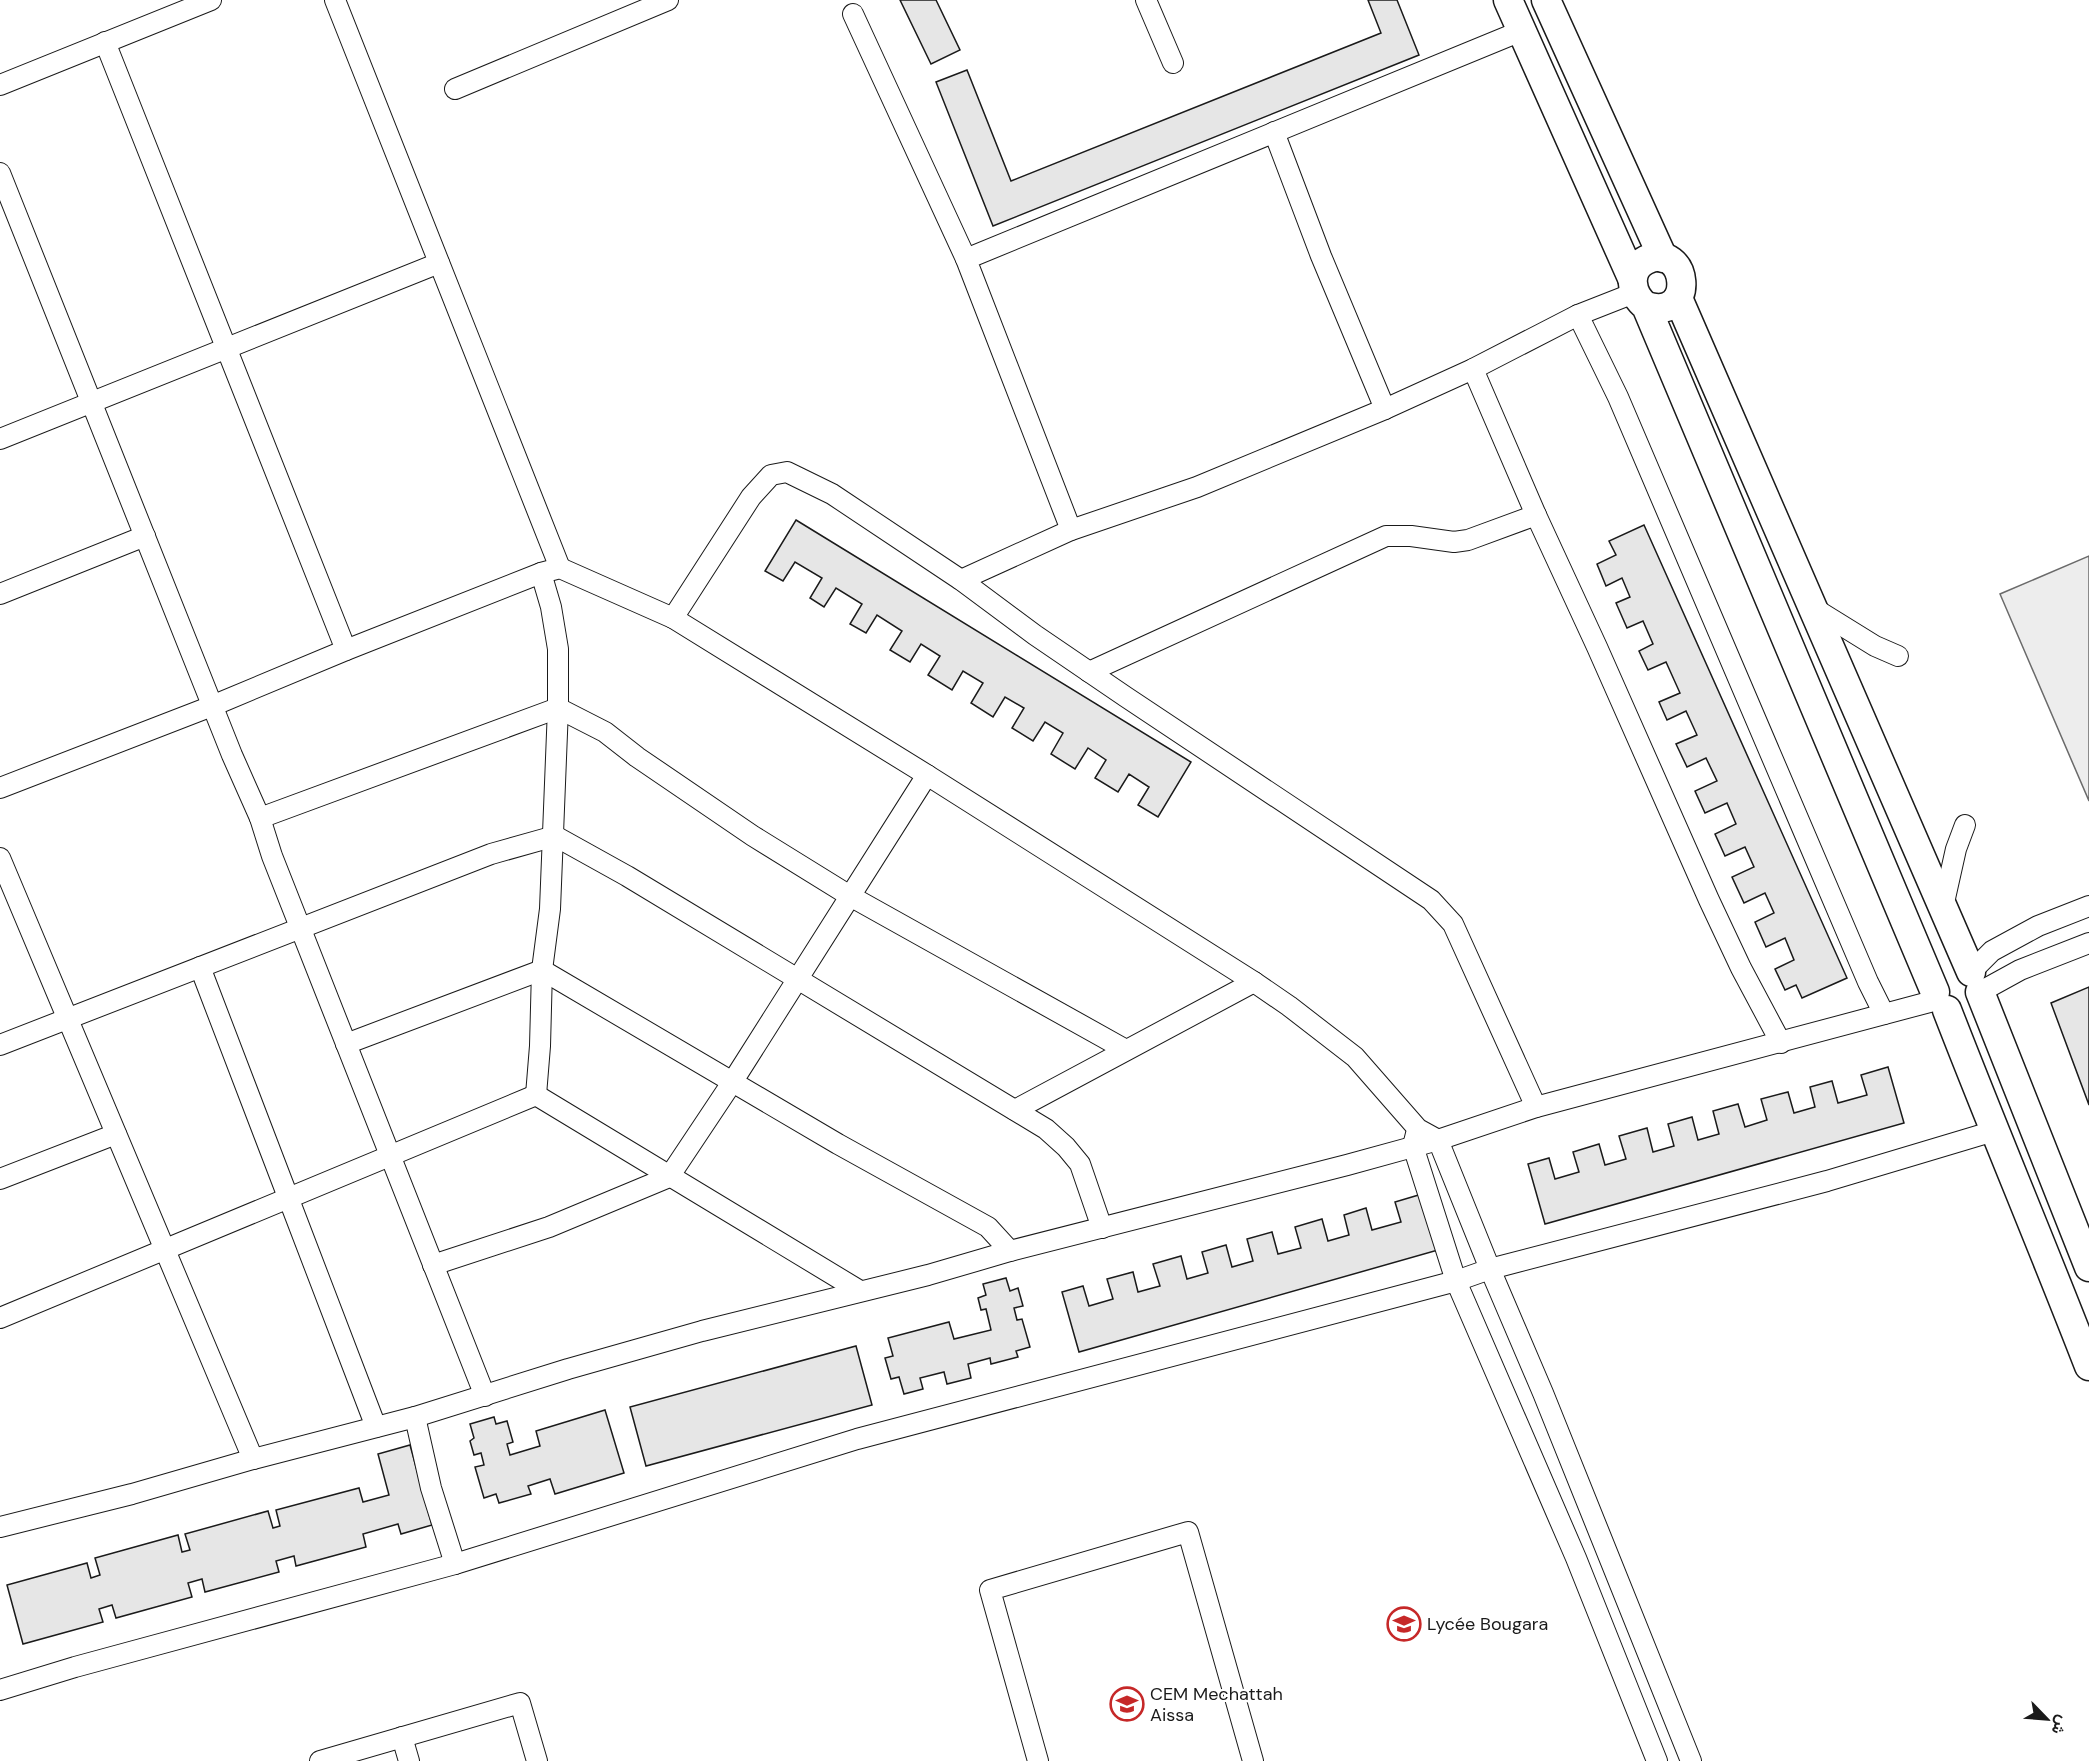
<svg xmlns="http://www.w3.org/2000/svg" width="2089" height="1761" font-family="'DM Sans',Vazirmatn,sans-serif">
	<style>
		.built { fill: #ededed; stroke: #6a6a6a; stroke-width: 1.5 }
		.building { fill: #e6e6e6; stroke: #1a1a1a; stroke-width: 1.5 }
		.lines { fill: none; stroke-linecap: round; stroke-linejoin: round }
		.street-casing { stroke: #1a1a1a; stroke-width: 22 }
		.secondary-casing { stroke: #1a1a1a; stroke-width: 31 }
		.street { stroke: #fff; stroke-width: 20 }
		.secondary { stroke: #fff; stroke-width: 28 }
		.labels { text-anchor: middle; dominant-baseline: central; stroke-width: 4.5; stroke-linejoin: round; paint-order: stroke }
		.poi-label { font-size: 18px; fill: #1a1a1a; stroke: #fff; text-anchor: start }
	</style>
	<rect width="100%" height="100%" fill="#fff"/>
	<polygon class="built" points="2089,556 2089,801 2000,594"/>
	<g class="building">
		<polygon points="900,0 936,0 960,50 931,64"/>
		<polygon points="1368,0 1397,0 1419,55 993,226 936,82 967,70 1011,181 1381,33"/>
		<polygon points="796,520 1191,762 1158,817 1138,805 1149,787 1129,774 1118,792 1095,778 1106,760 1088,748 1075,769 1051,754 1063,733 1045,722 1033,741 1012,728 1024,708 1005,697 993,717 971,703 983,683 963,671 952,690 928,675 940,656 921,644 910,662 890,650 902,631 877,615 866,633 850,624 862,604 836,588 824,607 810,598 822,578 795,562 783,581 765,571"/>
		<polygon points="1644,525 1847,978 1802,998 1796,985 1785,990 1775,969 1794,960 1785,938 1766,947 1755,922 1774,913 1765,893 1744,903 1732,877 1754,867 1745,847 1725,856 1715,834 1736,824 1727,803 1705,813 1695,791 1717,781 1706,758 1687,767 1676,744 1697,735 1686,711 1667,720 1659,702 1680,693 1666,662 1648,670 1639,651 1653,644 1643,621 1627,628 1616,603 1630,597 1622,578 1606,586 1597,564 1616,555 1609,541"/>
		<polygon points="2089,987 2089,1105 2051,1003"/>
		<polygon points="1888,1067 1904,1123 1545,1224 1528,1164 1549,1158 1555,1179 1579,1172 1573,1152 1599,1144 1605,1165 1626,1159 1619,1136 1647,1128 1653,1152 1674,1146 1668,1124 1692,1117 1698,1140 1719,1134 1713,1111 1738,1104 1745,1127 1767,1120 1761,1099 1788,1092 1794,1113 1815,1107 1810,1087 1832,1081 1838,1103 1867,1095 1861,1075"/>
		<polygon points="1422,1194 1438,1250 1079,1352 1062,1292 1083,1286 1089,1306 1113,1299 1107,1279 1133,1272 1138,1292 1160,1286 1153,1264 1181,1256 1187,1279 1208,1273 1202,1252 1226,1245 1232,1267 1253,1261 1247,1239 1272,1232 1278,1254 1301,1248 1295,1227 1322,1219 1328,1241 1349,1235 1344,1215 1366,1208 1372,1230 1401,1222 1395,1202"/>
		<polygon points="1006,1278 1010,1291 1018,1288 1023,1306 1014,1308 1017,1320 1022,1319 1030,1347 1016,1351 1018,1357 991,1364 990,1358 968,1364 971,1378 947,1384 944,1372 920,1378 923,1389 904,1394 899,1377 891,1379 885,1358 893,1356 888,1338 949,1322 954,1339 991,1330 986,1309 981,1310 978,1298 986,1295 983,1284"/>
		<polygon points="856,1346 872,1405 646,1466 630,1407"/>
		<polygon points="605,1410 624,1473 555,1494 550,1479 528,1486 531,1494 499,1503 496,1494 484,1498 475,1467 484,1465 481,1453 474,1455 470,1441 474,1438 470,1424 494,1417 496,1424 507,1421 513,1442 507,1444 510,1455 540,1446 536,1431"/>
		<polygon points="410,1445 432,1525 401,1534 398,1524 363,1534 366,1547 296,1566 294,1556 276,1561 279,1572 205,1592 202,1579 188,1583 192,1597 116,1618 112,1605 99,1609 103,1622 23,1644 7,1585 87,1563 91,1578 100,1575 95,1558 178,1535 182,1552 190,1550 185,1534 268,1511 273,1528 280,1526 276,1510 359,1488 363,1502 389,1495 378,1454"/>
	</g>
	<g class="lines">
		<g class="street-casing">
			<g id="street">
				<polyline points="335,0 560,568"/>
				<polyline points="1146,0 1173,63"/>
				<polyline points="853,14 966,259"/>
				<polyline points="105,42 346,650"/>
				<polyline points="0,85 211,0"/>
				<polyline points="455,89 668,0"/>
				<polyline points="1274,132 1321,256 1385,409"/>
				<polyline points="0,173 232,755 260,818 272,856 485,1396"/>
				<polyline points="1578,315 1618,397 1868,982 1884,1014"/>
				<polyline points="1473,369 1536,515 1597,647 1709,900 1741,968 1781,1043"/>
				<polyline points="0,439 439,263"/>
				<polyline points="1071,530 966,259 1521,31"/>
				<polyline points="961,580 1071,530 1197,487 1385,409 1473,369 1578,315 1634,293"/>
				<polyline points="0,594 145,536"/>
				<polyline points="1812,607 1875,646 1898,656"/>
				<polyline points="673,618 751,497 771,475 787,472 832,494 961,580 1035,635 1126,697 1431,900 1453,924 1536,1107"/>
				<polyline points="1089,672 1386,536 1411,536 1454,542 1468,540 1536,515"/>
				<polyline points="0,788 212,706 346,650 541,573 560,568 673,618 927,775 1254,982 1289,1006 1355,1057 1418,1129 1438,1140 1490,1269 1543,1393 1691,1761"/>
				<polyline points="260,818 558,708 605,732 637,757 753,836 850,896 1126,1050"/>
				<polyline points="0,858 253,1459"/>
				<polyline points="1943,907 1956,849 1965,825"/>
				<polyline points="200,967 376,1427"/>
				<polyline points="1971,972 1992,951 2038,926 2089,906"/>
				<polyline points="1980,992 2020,970 2089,943"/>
				<polyline points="346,1044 542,970 838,1144 988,1227 1010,1251"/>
				<polyline points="0,1045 491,854 555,836 627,876 1046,1129 1066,1147 1080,1164 1102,1228"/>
				<polyline points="536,1095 540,1046 542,970 550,909 558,708 558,649 551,607 541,573"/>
				<polyline points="536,1095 860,1291"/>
				<polyline points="1015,1110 1254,982"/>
				<polyline points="1416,1134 1413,1146 1456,1281 1576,1558 1657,1761"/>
				<polyline points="0,1179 116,1134"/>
				<polyline points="433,1265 549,1227 669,1177 733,1081 927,775"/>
				<polyline points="0,1318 536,1095"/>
				<polyline points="415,1417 431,1488 455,1564"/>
				<polyline points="0,1527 132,1494 253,1459 415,1417 568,1369 702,1331 928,1275 1010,1251 1347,1165 1438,1140 1536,1107 1937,1000"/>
				<polyline points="0,1690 75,1667 455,1564 857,1439 1456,1281 1490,1269 1827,1181 1994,1131"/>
				<polyline points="402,1737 409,1761"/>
				<polyline points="320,1761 520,1703 537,1761"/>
				<polyline points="1038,1761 990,1590 1188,1532 1253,1761"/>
			</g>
		</g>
		<g class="secondary-casing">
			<g id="secondary">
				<polyline points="1508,0 1632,278"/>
				<polyline points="1546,0 1663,258"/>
				<polyline points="1678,298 1971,972"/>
				<path d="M1646,306C1698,322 1688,240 1646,260C1626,270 1631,295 1646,306L1935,992"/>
				<polyline points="1980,992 2089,1267"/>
				<path d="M1947,1010C1993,1129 2043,1247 2089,1366"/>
			</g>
		</g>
		<use href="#street" class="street"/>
		<use href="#secondary" class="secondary"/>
	</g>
	<defs>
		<g id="school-ring" transform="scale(1.725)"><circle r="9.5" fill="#fff" stroke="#c62828" stroke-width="1.5"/><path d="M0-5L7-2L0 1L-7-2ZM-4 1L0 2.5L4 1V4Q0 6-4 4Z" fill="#c62828"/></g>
	</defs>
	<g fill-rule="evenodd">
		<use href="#school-ring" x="1404" y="1624"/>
		<use href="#school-ring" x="1127" y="1704"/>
	</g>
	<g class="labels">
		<g class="poi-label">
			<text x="1427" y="1624">Lycée Bougara</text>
			<text x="1150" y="1694">CEM Mechattah<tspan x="1150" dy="21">Aissa</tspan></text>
		</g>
	</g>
	<g transform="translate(2047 1719) rotate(115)" stroke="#ffffff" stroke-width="4.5" paint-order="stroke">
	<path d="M0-4.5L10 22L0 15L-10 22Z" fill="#1a1a1a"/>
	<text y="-9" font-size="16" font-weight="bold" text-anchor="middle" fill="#1a1a1a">ش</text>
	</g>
</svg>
